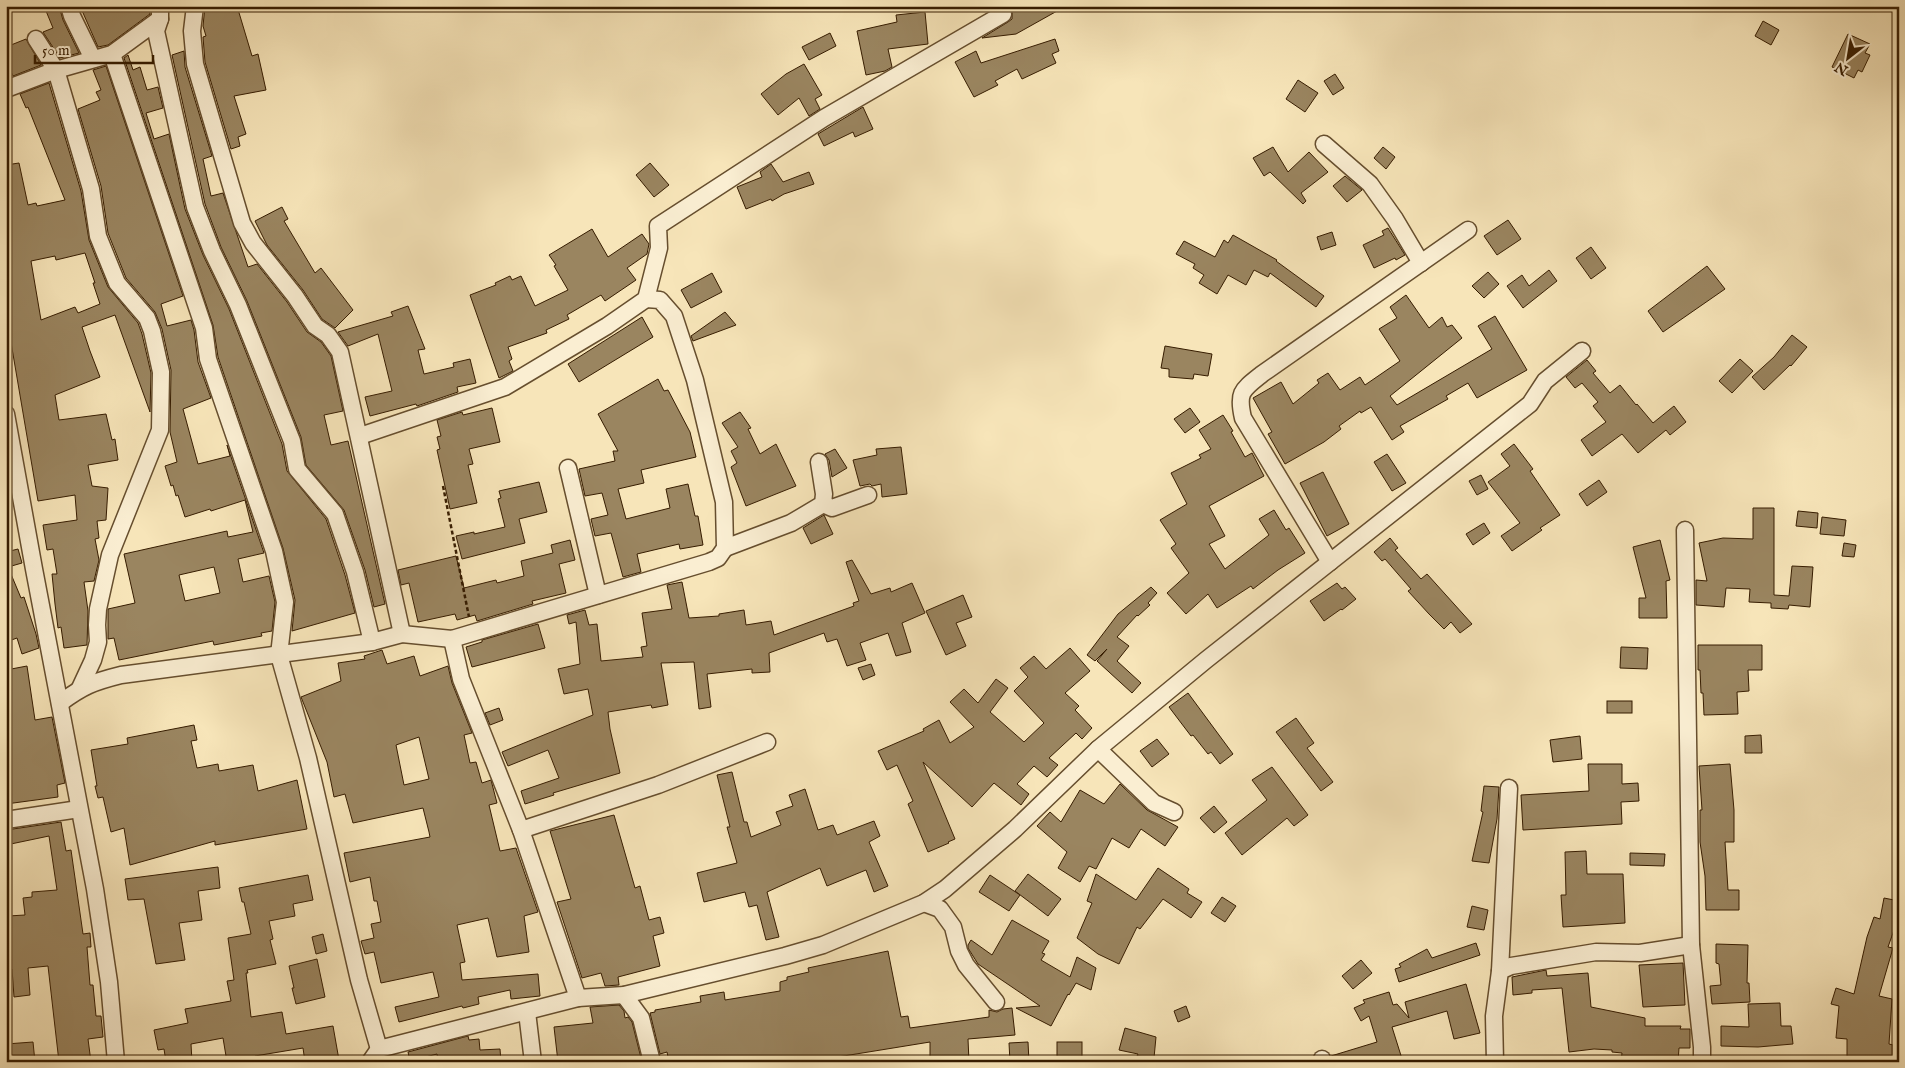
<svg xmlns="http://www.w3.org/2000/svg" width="1905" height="1068" font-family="'IM FELL English',serif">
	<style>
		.building { fill: #9a8560; stroke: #361c00; fill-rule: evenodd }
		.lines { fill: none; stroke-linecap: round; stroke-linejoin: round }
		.street-casing { stroke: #664e2e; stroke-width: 19 }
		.path { stroke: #361c00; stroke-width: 2.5; stroke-dasharray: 4 2.5; stroke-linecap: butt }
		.street { stroke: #faeed2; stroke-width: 16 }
	</style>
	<rect width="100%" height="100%" fill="#f7e5b9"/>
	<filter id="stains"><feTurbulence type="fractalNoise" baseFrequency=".004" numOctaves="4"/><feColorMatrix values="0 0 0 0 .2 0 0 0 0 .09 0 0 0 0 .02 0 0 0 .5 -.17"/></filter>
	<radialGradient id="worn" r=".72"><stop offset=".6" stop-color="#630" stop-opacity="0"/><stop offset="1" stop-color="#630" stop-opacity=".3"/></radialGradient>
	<g class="building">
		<polygon points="44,6 59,6 63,20 79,53 60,58 43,32 53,28"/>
		<polygon points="80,6 150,6 150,14 108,45 98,47"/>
		<polygon points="205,6 237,6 252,56 258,54 266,90 234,96 246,134 238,137 240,146 231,149 205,62 203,37 206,36 203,26"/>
		<polygon points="1021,6 1066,6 1016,34 982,38 1008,22 1012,19 1012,11"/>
		<polygon points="925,12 928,44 888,49 892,67 885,71 866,75 857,31 897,22 896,15"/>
		<polygon points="1763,21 1779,30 1771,45 1755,36"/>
		<polygon points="830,33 836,46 809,60 802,47"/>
		<polygon points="1848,34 1870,44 1865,53 1870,55 1862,72 1858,70 1854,78 1832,67"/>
		<polygon points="26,39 41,65 13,76 6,60 6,47"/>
		<polygon points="1055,39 1059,51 1052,54 1056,63 1022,79 1017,69 995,81 998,85 974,97 955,62 976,51 981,63"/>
		<polygon points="184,51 185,67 212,156 203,159 211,196 223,193 248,267 257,264 287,302 307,332 321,342 331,356 343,411 324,415 331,445 348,441 385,604 374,607 365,570 344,510 306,465 301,437 247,301 221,247 205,204 172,55"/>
		<polygon points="128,55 133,70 140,67 147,90 158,87 163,108 146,113 154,139 169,134 185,209 203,255 229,309 282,444 287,471 326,519 345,575 355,613 292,631 295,600 283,548 218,357 213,325 124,58"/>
		<polygon points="804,64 822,95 815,99 820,109 809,116 799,98 778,115 761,94 786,74"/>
		<path d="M106,66L183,296L161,304L167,326L191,320L194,330L198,362L211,398L183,409L198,464L230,456L227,445L264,553L238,559L243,582L269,576L275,602L272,631L261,633L262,636L214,645L213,641L119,660L114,638L108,639V609L135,603L124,554L227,531L228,537L253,532L245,500L211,511L210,509L185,517L178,495L176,496L173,485L171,486L165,466L177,462L170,432L171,370L162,329L155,312L126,278L108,233L101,186L78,109L100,100L96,92L101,90L93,70ZM214,567L220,593L185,601L179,575Z"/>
		<polygon points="1335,74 1344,88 1333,95 1324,81"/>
		<polygon points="1298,80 1318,93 1305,112 1286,99"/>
		<path d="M49,83L81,191L89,240L108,287L138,323L142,334L151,373L150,412L115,315L82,327L90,351L100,377L55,395L59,420L106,414L112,440L115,439L118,460L88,465L92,486L108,488L106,520L97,521L99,538L95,539L99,560L94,581L84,582L88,611L87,645L64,648L61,627L58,628L55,604L52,574H57L53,549L47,550L43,525L77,520L75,495L38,501L6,313V165L19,163L28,205L36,203L37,206L65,200L28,107L26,108L20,94ZM85,253L95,283H93L100,304L78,313L75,307L41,320L31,261L55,256L56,260Z"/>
		<polygon points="863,107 873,129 855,137 853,132 824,146 818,134"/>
		<polygon points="1273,147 1288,172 1309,152 1328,172 1301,193 1306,201 1303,204 1270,172 1264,176 1253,158"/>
		<polygon points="1383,147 1395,157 1386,169 1374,158"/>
		<polygon points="650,163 669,185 654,197 636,175"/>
		<polygon points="771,164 783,182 809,172 814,184 784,194 772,201 771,199 746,209 737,187 762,177 760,172"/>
		<polygon points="1345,176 1362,190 1347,202 1333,186"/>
		<polygon points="282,207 288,219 284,221 315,273 321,268 353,310 335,328 322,319 303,290 267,245 255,221"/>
		<polygon points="1508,220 1521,239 1497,255 1484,236"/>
		<polygon points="1388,228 1405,255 1396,260 1395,258 1374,268 1363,245 1384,235 1382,231"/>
		<polygon points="592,229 608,257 642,234 649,244 647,254 627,268 636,280 605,301 601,295 567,315 569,319 546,330 547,333 508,347 512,359 509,361 513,371 499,378 470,295 496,285 495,283 510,276 512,280 521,276 535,306 568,290 554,266 556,265 549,255"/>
		<polygon points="1332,232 1336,245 1321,250 1317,237"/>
		<polygon points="1233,235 1277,260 1276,261 1324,296 1316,307 1270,273 1268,277 1254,270 1246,285 1228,275 1217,294 1199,283 1204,275 1193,268 1195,264 1176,254 1184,241 1215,257 1224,240 1228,243"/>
		<polygon points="1591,247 1606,268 1591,279 1576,258"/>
		<polygon points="1707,266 1725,289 1663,332 1648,311"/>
		<polygon points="1549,270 1557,281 1523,308 1507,286 1522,275 1529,286"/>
		<polygon points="1488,272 1499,284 1484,298 1472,286"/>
		<polygon points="712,273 722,292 691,308 681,290"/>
		<polygon points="1406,295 1429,328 1442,317 1447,327 1452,325 1462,338 1390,396 1397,405 1492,349 1478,326 1495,316 1527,370 1477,398 1468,383 1446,396 1448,399 1400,426 1404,432 1392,440 1371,407 1361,413 1360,411 1339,426 1341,429 1324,442 1285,464 1268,434 1272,432 1253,398 1281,382 1293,404 1319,383 1317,380 1328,373 1340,390 1360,377 1365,385 1400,361 1379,329 1397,318 1390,307"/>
		<polygon points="408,306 425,349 418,350 424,374 454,367 453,363 470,359 476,383 457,387 458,392 417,406 416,404 370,416 365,397 392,391 378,334 348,346 338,332 393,316 391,312"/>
		<polygon points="725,312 736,325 693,341 691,336"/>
		<polygon points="642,317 653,337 579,382 568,364"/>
		<polygon points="1792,335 1807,347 1791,366 1790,365 1764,390 1752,377 1774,357"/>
		<polygon points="1165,346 1212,354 1208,376 1194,374 1193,379 1169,377 1169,369 1161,368"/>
		<polygon points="1740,359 1753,371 1732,393 1719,381"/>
		<polygon points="1587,360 1596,371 1593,373 1610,393 1620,385 1636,405 1637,404 1653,423 1674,406 1686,422 1670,435 1666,430 1638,453 1622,434 1592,456 1581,440 1606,422 1593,406 1598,402 1582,383 1575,388 1566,377"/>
		<polygon points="658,379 664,391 668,390 690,432 696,457 641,470 644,483 618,489 626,519 670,508 666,489 688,484 695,516 698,516 703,545 680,549 679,544 637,554 641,572 623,577 611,533 595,536 591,519 608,515 602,493 585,496 579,469 615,461 613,451 618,451 598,414"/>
		<polygon points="492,408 500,442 469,449 473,464 468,465 477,503 450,509 437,450 440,449 437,437 441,436 437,420 462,412 463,415"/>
		<polygon points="1190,408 1200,422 1185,433 1174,419"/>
		<polygon points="740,412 751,428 748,429 760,454 776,444 796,486 746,506 731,467 737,463 731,451 738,447 722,423"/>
		<polygon points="1223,415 1233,431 1231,432 1245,457 1252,453 1264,476 1209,506 1225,536 1209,544 1225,569 1269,535 1259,519 1274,510 1286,530 1289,528 1305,553 1278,570 1253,589 1251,586 1217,608 1208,594 1186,614 1167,593 1189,573 1171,548 1176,544 1160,520 1187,504 1171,473 1201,458 1199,455 1211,449 1199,430"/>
		<polygon points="1514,444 1533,469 1530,471 1560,515 1540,528 1542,530 1512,551 1501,536 1520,523 1488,482 1510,466 1501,454"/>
		<polygon points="901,447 907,494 882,497 881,484 872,486 870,484 860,486 853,460 877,455 876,449"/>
		<polygon points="835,449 847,468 832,477 829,460 825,454"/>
		<polygon points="1387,454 1406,483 1392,491 1374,462"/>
		<polygon points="1323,472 1349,524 1327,536 1300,483"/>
		<polygon points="1481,475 1488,489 1477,495 1469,481"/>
		<polygon points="1599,480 1607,492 1587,506 1579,494"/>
		<polygon points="539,482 547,512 519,519 525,543 462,559 456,536 474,532 474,534 505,527 498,499 501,498 499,491"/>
		<polygon points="1753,508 1774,508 1774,595 1789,596 1792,566 1813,567 1810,607 1789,605 1788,609 1771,608 1771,603 1749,602 1750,589 1726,588 1724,607 1696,605 1696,580 1707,581 1699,543 1723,538 1753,539"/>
		<polygon points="1798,511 1818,513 1817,528 1796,526"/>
		<polygon points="824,515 833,534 811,544 803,528"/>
		<polygon points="1822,517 1846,520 1844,536 1820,534"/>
		<polygon points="1484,523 1490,533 1473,545 1466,534"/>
		<polygon points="1390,538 1398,548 1395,550 1421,579 1427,574 1472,624 1460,633 1451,622 1444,629 1429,614 1408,591 1411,589 1385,559 1382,561 1374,552"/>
		<polygon points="570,540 575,560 559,564 566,593 532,601 533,604 477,621 475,615 457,620 455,614 418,622 409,583 401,585 398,570 456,556 464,588 496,580 497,583 524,576 521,561 553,553 551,545"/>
		<polygon points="1660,540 1670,580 1666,581 1667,618 1639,618 1639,598 1646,598 1633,547"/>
		<polygon points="1844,543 1856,545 1854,557 1842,556"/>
		<polygon points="18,549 22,563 8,567 21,598 24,597 36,634 39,648 22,654 17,638 6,642 6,612 11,610 6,598 6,552"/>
		<polygon points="852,560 871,594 890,588 891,592 912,583 925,613 902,623 911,652 896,656 888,633 860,643 866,660 847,666 837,639 827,642 824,633 769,653 770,672 752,673 752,669 707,674 711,707 699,709 694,662 661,663 668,705 652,708 651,705 608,712 610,729 620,773 553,793 554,795 525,804 521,791 559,778 548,750 508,766 502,752 593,715 588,689 564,694 558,669 580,664 576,622 569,624 567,615 585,610 589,625 597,624 601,661 643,657 641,647 647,646 642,613 672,609 667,585 682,582 689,618 719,616 719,614 744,610 746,625 771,621 774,635 854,606 853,603 859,601 846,562"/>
		<polygon points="1337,583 1342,589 1345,587 1356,599 1342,610 1341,609 1324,621 1310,601"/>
		<polygon points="1151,587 1157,593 1148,603 1150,605 1138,616 1137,615 1117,637 1129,646 1117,661 1141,683 1132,693 1097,661 1107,649 1095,661 1087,655 1118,614"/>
		<polygon points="963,595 972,617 956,623 966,646 946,655 926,611"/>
		<polygon points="538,624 545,648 472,667 466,647 482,642 482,640"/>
		<polygon points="1698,645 1762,645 1762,670 1748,670 1749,691 1737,692 1738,714 1704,715 1703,693 1701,693 1700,670 1698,670"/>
		<polygon points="1621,647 1648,648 1647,669 1620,668"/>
		<polygon points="1070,648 1090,671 1065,693 1079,706 1075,710 1092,728 1082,739 1076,733 1049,758 1058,765 1047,777 1034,766 1017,784 1029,794 1021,805 994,783 972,807 923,762 955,839 948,842 949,843 928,852 908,804 913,801 897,765 887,770 878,751 924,731 923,729 939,720 950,743 974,727 950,702 964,689 978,703 996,679 1008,688 990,712 1024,742 1044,723 1014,691 1028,677 1020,668 1034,656 1046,669"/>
		<path d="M382,650L387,664L414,656L420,676L448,666L452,683L472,733L464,735L470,763L476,762L482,783L491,780L497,803L489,805L500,851L516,848L538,912L524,916L529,952L497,957L488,918L457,925L465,962L460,963L462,980L538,974L540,996L511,999L510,990L478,997L479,1004L463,1008L462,1006L399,1022L395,1007L439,997L433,972L381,983L374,952L365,954L361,941L374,938L371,924L381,922L377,901H374L370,877L350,882L344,853L430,837L429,832L423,808L353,823L345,794L334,797L327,762L301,697L341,681L338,663L365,659L364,656ZM419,737L429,779L404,785L396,745Z"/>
		<polygon points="871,664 875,675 863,680 858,668"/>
		<polygon points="27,666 35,720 52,717 65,783 57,785 58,797 6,804 6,670"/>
		<polygon points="1188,693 1233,754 1220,764 1211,752 1208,754 1193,735 1191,736 1169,707"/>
		<rect x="1607" y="701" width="25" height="12"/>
		<polygon points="499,708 503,720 490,725 485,713"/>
		<polygon points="1296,718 1314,743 1307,748 1333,782 1321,791 1276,732"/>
		<polygon points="194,725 197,740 191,741 197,768 218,764 219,771 253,765 258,791 297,780 307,829 215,845 215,841 130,865 124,828 111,832 103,797 98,798 95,786 97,786 91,750 128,744 127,738"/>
		<polygon points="1761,735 1762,753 1745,753 1745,736"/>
		<polygon points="1580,736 1582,759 1553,762 1550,740"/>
		<polygon points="1157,739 1169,754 1152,767 1140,751"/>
		<polygon points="1588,764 1622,764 1622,784 1638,783 1639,801 1621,802 1622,824 1523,830 1521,795 1589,791"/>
		<polygon points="1730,764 1734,810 1734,842 1725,842 1728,890 1739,890 1739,910 1706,910 1705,876 1700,842 1700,810 1702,810 1699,766"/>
		<polygon points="1272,767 1308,815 1294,826 1287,818 1242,855 1225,833 1267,800 1252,780"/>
		<polygon points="732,772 744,822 747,822 751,837 781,825 776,812 793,806 789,795 805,789 818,830 833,825 837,835 874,821 880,836 869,842 888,886 874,892 866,870 827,886 820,868 767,892 779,937 766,940 757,905 749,907 745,892 704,902 697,873 737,863 727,827 730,827 717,775"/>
		<polygon points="1120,784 1147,810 1178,827 1165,846 1141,829 1129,848 1112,838 1096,869 1089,866 1080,882 1058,868 1067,852 1037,826 1050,812 1061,822 1080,790 1104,804"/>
		<polygon points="1484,786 1499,787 1497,819 1489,863 1472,861 1483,812 1481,811"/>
		<polygon points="1214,806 1227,822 1214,833 1200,818"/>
		<polygon points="614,815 635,888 640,886 649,920 660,917 664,933 653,936 660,966 618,977 619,985 605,986 601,973 582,978 557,902 571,899 550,831"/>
		<polygon points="61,822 66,851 71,850 83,934 90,933 91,947 87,947 90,985 93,985 96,1016 101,1016 103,1037 88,1039 91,1062 59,1062 48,966 28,968 30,995 14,997 12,969 6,969 6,940 10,939 8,916 25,915 23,898 32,897 32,892 57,890 49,836 6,845 6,830"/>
		<polygon points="1586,851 1587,874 1623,874 1625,923 1563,927 1561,895 1566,895 1565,852"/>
		<polygon points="1630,853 1665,854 1664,866 1630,865"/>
		<polygon points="218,867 220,888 198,891 202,920 179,923 185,960 156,964 144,899 128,900 125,879"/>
		<polygon points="1158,868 1189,889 1187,893 1202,902 1191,918 1163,899 1140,929 1137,927 1119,964 1098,954 1077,938 1092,903 1087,901 1096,874 1136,900"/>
		<polygon points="1028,874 1061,899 1048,916 1015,891"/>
		<polygon points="308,875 313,900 293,904 295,916 269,921 273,939 270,940 276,964 247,970 248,973 246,973 251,1017 282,1012 286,1034 333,1026 339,1060 305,1062 303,1048 255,1056 256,1062 227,1062 223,1038 191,1044 192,1062 166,1062 164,1049 158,1050 154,1030 188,1023 185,1009 231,1001 227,981 234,980 228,938 251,934 244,902 242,902 239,888"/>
		<polygon points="990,875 1020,895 1009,911 979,892"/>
		<polygon points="1222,897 1236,906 1225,922 1211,913"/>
		<polygon points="1884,898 1899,901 1899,916 1888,947 1893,948 1879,996 1892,999 1889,1044 1893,1045 1893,1062 1847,1062 1847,1039 1836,1038 1839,1006 1831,1004 1836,988 1854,994 1867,937 1874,917 1880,919"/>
		<polygon points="1472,906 1488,910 1484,930 1467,927"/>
		<polygon points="1012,920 1049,941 1042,953 1045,954 1041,960 1070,977 1077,957 1096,968 1091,990 1076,983 1069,995 1068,994 1051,1026 1016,1008 1040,1006 978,964 968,948 968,945 971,940 992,955"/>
		<polygon points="323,934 327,951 316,954 312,937"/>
		<polygon points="1476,943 1480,955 1399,982 1395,969 1401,967 1399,964 1427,949 1432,958"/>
		<polygon points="1716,944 1748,945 1747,983 1749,983 1750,1002 1712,1004 1710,986 1721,985 1719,964 1716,963"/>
		<polygon points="888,951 901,1017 908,1016 910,1028 989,1017 989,1010 997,1012 1003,1009 1012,1008 1015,1035 968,1039 969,1062 930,1062 930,1042 819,1060 819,1062 669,1062 667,1052 660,1054 650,1013 655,1012 655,1010 701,1002 700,996 724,992 725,1000 780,991 780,982 787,980 787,977 809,972 808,968"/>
		<polygon points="317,959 325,997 296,1004 292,988 294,988 289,966"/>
		<polygon points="1361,960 1372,973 1353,989 1342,976"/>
		<polygon points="1683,963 1685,1005 1643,1007 1639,965"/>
		<polygon points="1546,970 1547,976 1588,973 1591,1007 1645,1018 1645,1026 1681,1026 1680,1029 1690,1029 1690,1048 1679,1048 1678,1062 1621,1062 1622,1053 1612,1052 1612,1050 1594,1049 1569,1052 1562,988 1532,990 1532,993 1513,995 1512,977"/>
		<polygon points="1466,984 1480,1033 1454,1039 1447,1011 1392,1027 1403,1062 1332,1062 1331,1056 1377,1042 1369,1016 1361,1021 1354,1008 1365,1003 1363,1000 1389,992 1393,1005 1397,1004 1409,1018 1405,1002"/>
		<polygon points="1780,1003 1781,1026 1791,1026 1793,1044 1758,1047 1721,1046 1721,1026 1749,1027 1748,1004"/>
		<polygon points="619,1005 624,1011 625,1018 628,1017 632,1022 641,1058 636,1058 636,1062 558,1062 554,1027 593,1023 590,1007"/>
		<polygon points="1186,1006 1190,1017 1178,1022 1174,1011"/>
		<polygon points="1125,1028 1156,1037 1154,1058 1137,1056 1138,1054 1119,1050"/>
		<polygon points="468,1036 469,1040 479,1039 480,1050 500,1049 501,1062 438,1062 437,1054 410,1061 408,1052"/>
		<polygon points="33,1042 35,1062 7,1062 6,1044"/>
		<polygon points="1028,1042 1029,1062 1010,1062 1009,1043"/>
		<rect x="1057" y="1042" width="25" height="20"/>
	</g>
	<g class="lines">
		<g class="street-casing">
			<g id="street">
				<polyline points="69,6 72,16 93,59"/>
				<polyline points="160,6 160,19 156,31 195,207 212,251 238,305 292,441 297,469 335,514 355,572 372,642"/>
				<polyline points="195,6 192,31 195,64 242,223 253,243 295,296 315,326 328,335 340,352 402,634"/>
				<polyline points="36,39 56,70 91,189 98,236 117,283 147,318 152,331 161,372 160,430 110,555 98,609 97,625 98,642 93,660 80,688"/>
				<polyline points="112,54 204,328 208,359 274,551 285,602 279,655 308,758 359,980 379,1049"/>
				<polyline points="6,89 56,70 112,54 160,19"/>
				<polyline points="1324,144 1370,184 1395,219 1421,263"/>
				<polyline points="6,414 34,569 95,889 109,982 116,1062"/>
				<polyline points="360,436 505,387 607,326 646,299 659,248 658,226 824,118 1003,14"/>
				<polyline points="568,468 598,595"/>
				<polyline points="823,504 832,508 868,495"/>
				<polyline points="1685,530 1691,945 1702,1047 1702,1062"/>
				<polyline points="725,548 791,523 823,504 824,494 819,462"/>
				<path d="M1330,562L1243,418C1237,392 1242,390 1262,374L1468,230"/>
				<polyline points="452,639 461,679 521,830 578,998"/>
				<path d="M60,703C83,686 93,682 121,675L372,642L402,634L452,639L709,562L718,558L725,548L724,502L695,380L674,316L660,300L646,299"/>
				<polyline points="1098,749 1154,803 1174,812"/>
				<polyline points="6,820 79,809"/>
				<polyline points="521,830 658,785 767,742"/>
				<polyline points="924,903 940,909 953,927 959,951 966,965 996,1002"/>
				<polyline points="1500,971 1509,788"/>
				<polyline points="624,995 641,1018 652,1062"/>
				<polyline points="527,1012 533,1062"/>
				<polyline points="370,1062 379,1049 578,998 624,995 785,956 823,945 924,903 945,889 1015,829 1098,749 1206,660 1530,404 1545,381 1582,351"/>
				<polyline points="1322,1062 1322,1059"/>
				<polyline points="1495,1062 1494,1016 1500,971 1511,966 1596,952 1640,953 1691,945"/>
			</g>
		</g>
		<polyline class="path" points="443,486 469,617"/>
		<use href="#street" class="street"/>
	</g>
	<rect width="1905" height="1068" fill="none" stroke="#f7e5b9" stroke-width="25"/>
	<rect x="8" y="8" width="1890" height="1053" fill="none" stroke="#361c00" stroke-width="2.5"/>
	<rect x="12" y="12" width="1880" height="1043" fill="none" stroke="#361c00"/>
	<g transform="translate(1848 58) rotate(211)" stroke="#faeed2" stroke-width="4" paint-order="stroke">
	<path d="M0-4L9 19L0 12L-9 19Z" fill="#361c00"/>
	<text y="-8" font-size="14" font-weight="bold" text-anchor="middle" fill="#361c00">N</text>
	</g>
	<path d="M35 55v8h118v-8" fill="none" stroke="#361c00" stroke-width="2.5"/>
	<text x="42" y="55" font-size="15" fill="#361c00" stroke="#faeed2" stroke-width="4" paint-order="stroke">50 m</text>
	<rect width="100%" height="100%" filter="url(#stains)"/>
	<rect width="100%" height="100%" fill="url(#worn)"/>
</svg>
